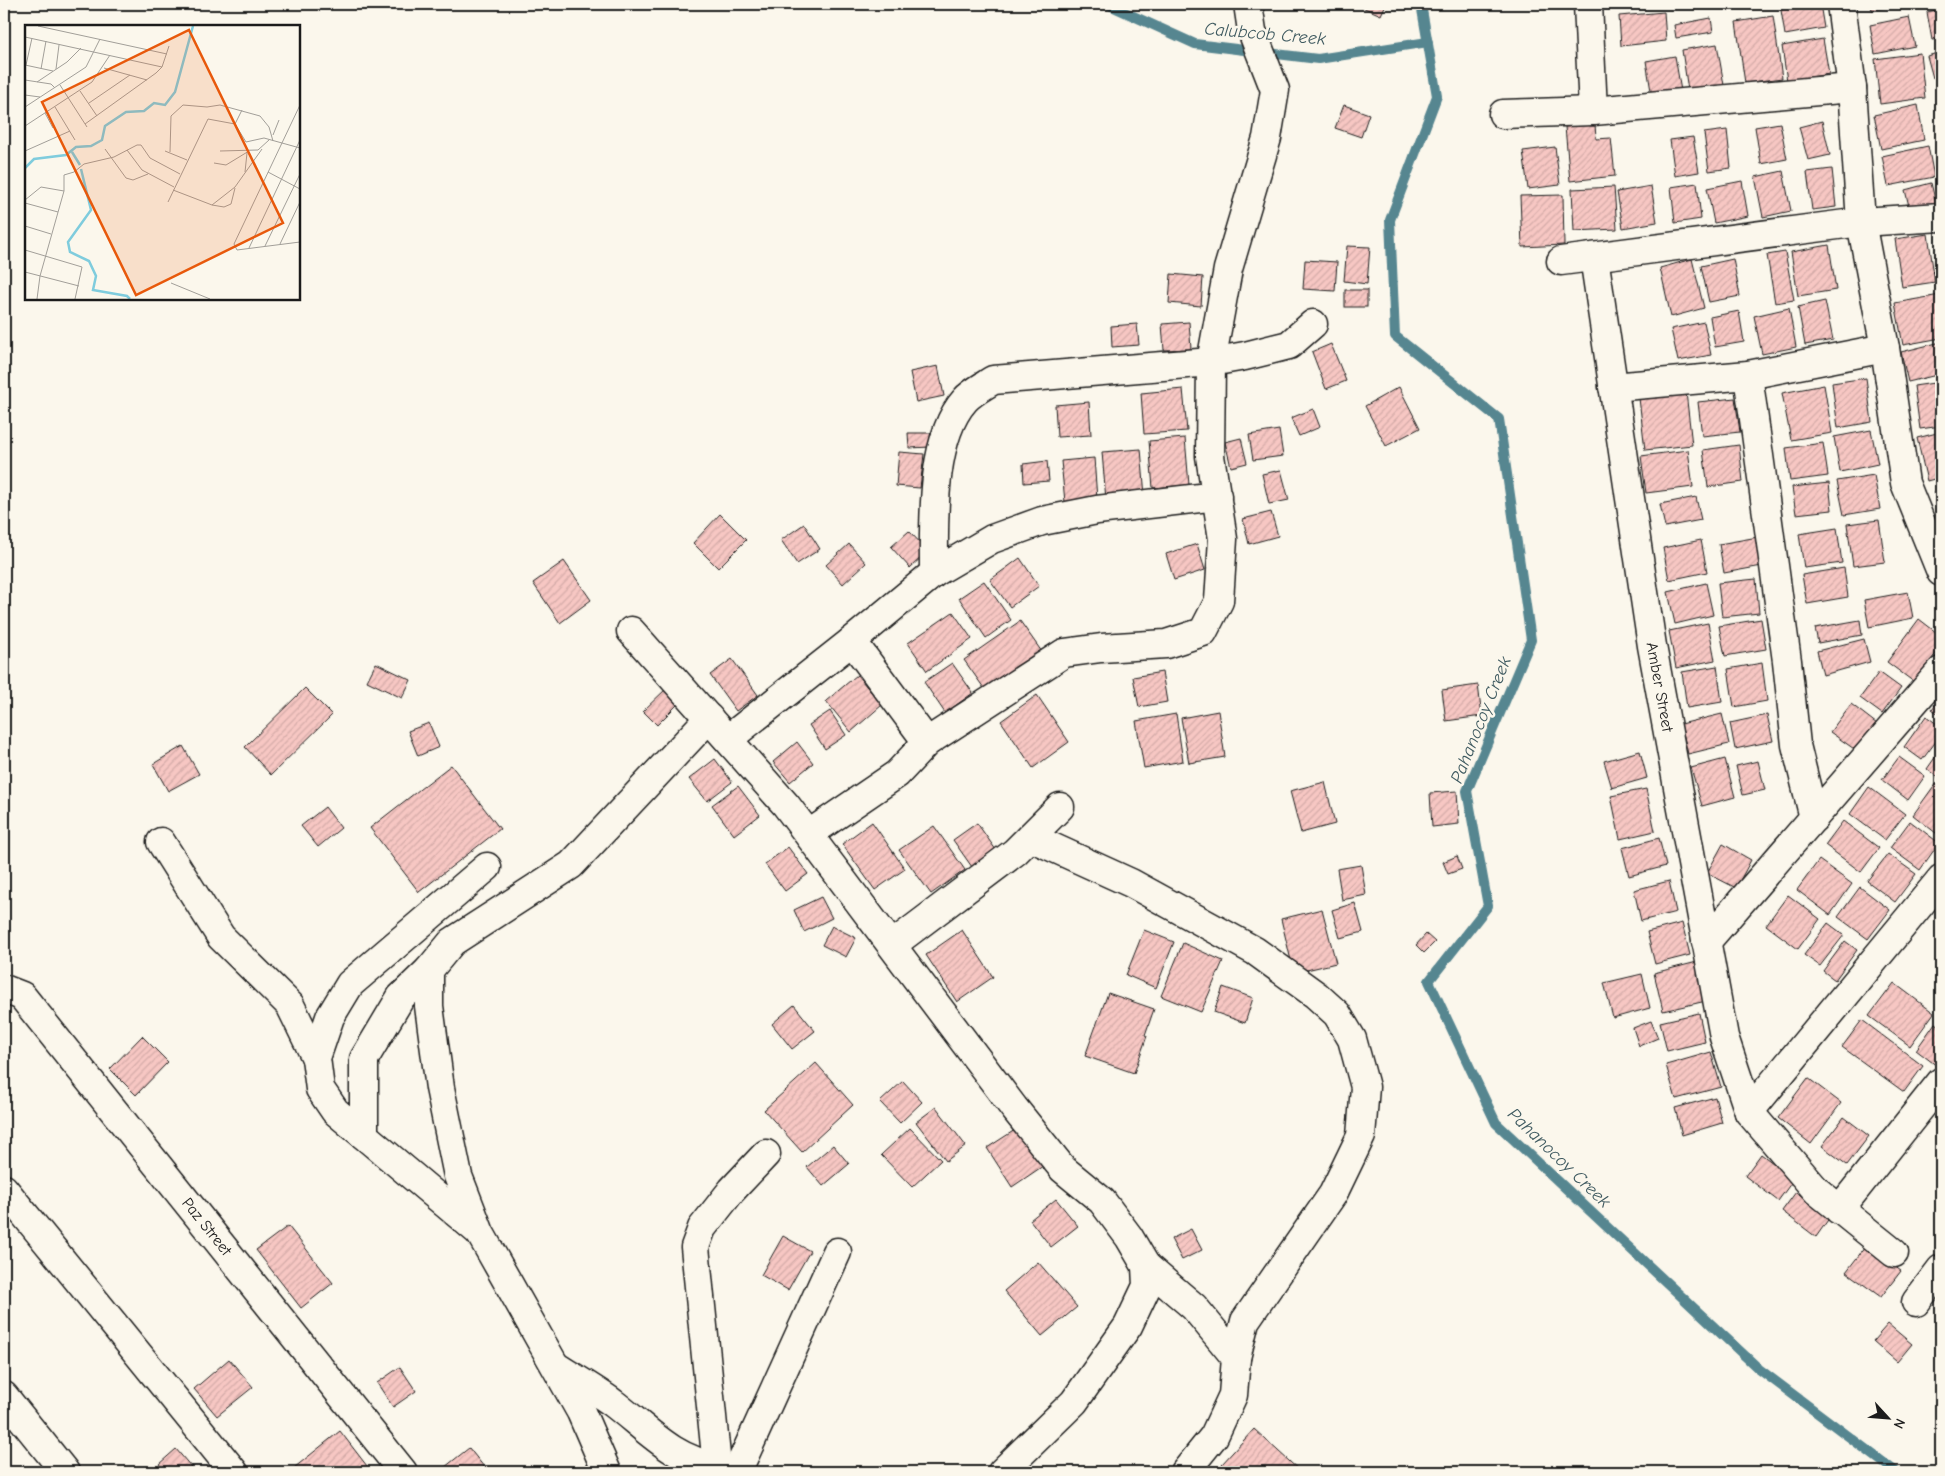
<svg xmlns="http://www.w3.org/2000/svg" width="1945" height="1476" font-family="'Comic Neue',sans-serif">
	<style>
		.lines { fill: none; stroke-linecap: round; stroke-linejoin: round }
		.stream { stroke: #578690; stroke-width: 10 }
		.building { fill: url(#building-hatch); stroke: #1c1c1c }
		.minor-casing { stroke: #1c1c1c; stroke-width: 31 }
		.minor { stroke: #fbf7ec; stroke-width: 28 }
		.labels { text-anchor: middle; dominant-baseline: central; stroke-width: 5; stroke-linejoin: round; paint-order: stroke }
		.street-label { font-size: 16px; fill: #1c1c1c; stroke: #fbf7ec }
		.water-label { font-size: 18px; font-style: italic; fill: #3f5a60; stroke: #fbf7ec }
		.inset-river { fill: none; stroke: #7fccdd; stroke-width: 2.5 }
		.inset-road { fill: none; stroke: #a29f99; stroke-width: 1 }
		.view { fill: #e8590c; fill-opacity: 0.15; stroke: #e8590c; stroke-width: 2.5 }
		.inset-edge { fill: none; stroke: #1c1c1c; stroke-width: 2.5 }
	</style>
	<defs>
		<pattern id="building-hatch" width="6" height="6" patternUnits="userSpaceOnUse" patternTransform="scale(1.25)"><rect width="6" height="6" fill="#f7c7c3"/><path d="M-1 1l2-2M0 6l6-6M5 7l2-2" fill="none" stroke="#d3aaa7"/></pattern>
	</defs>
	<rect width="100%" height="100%" fill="#fbf7ec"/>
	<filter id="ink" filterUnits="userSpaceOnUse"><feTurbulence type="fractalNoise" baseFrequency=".02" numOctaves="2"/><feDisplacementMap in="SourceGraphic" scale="10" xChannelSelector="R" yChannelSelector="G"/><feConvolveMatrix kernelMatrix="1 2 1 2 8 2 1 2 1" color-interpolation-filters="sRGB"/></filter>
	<g filter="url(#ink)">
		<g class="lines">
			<g class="stream">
				<polyline points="1107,4 1195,44 1318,59 1428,42"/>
				<polyline points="1421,4 1437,96 1390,220 1395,336 1499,419 1531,640 1467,791 1488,906 1429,981 1496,1123 1759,1369 1896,1472"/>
			</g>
		</g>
		<g class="building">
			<polygon points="1355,4 1386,4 1381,15"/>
			<polygon points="1780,4 1820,4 1824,28 1785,35"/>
			<polygon points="1871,4 1907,4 1872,10"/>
			<polygon points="1941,9 1941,39 1932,40 1927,12"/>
			<polygon points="1664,12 1666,41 1621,46 1619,16"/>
			<polygon points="1773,16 1782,78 1745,83 1736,22"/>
			<polygon points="1909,17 1915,46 1875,54 1870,25"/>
			<polygon points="1711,18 1713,32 1676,38 1674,25"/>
			<polygon points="1823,39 1829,74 1787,81 1782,46"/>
			<polygon points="1717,44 1725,91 1689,97 1682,50"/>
			<polygon points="1941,52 1941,75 1933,78 1927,56"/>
			<polygon points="1920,53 1925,98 1880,104 1875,59"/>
			<polygon points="1675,56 1682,97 1653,103 1646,61"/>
			<polygon points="1344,105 1369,114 1361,137 1335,128"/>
			<polygon points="1918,105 1924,140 1881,149 1874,115"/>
			<polygon points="1822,121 1830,155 1808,160 1799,127"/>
			<polygon points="1780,123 1787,159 1761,164 1755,127"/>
			<polygon points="1595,124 1596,139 1611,138 1615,176 1570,181 1565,127"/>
			<polygon points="1727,130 1731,168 1709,171 1704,133"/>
			<polygon points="1693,137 1699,172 1675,176 1670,140"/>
			<polygon points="1928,146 1934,177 1888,186 1882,156"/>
			<polygon points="1555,147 1560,185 1528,189 1523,151"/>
			<polygon points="1936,147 1941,147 1941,183"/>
			<polygon points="1832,169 1836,207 1812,210 1807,172"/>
			<polygon points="1783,171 1791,211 1763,217 1755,177"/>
			<polygon points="1742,181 1748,216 1714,223 1707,188"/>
			<polygon points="1697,183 1701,219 1675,223 1671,187"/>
			<polygon points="1931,183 1936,203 1910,210 1905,190"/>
			<polygon points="1651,186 1657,222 1623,228 1617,192"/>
			<polygon points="1614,187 1617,229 1574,231 1572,189"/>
			<polygon points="1563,195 1564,245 1522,247 1520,196"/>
			<polygon points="1928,234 1935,282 1902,287 1895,239"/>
			<polygon points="1829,245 1836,290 1798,296 1791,252"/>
			<polygon points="1347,246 1370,247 1367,284 1344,281"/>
			<polygon points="1785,252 1794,300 1775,303 1767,255"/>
			<polygon points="1692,259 1704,308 1671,317 1660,268"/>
			<polygon points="1733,259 1740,296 1709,302 1701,266"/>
			<polygon points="1305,260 1337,262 1335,291 1303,289"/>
			<polygon points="1171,274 1203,277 1201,306 1169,303"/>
			<rect x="1345" y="290" width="22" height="17"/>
			<polygon points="1940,295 1941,338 1903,345 1895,303"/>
			<polygon points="1825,301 1833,340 1805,345 1798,307"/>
			<polygon points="1789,308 1796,347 1762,354 1754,316"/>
			<polygon points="1739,311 1744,342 1715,347 1710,317"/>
			<polygon points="1189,322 1191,349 1164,350 1162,324"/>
			<polygon points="1704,322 1711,355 1678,361 1671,329"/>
			<polygon points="1137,324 1139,345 1112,347 1111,326"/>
			<polygon points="1941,342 1941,374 1908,382 1901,352"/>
			<polygon points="1331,344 1346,381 1326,389 1312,352"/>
			<polygon points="938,366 944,396 916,402 910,372"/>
			<polygon points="1866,378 1872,422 1838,428 1832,383"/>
			<polygon points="1941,382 1941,426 1920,429 1914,386"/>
			<polygon points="1824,385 1832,433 1791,440 1782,393"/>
			<polygon points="1399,387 1420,428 1386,446 1365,406"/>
			<polygon points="1183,389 1187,431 1144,434 1141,393"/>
			<polygon points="1686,392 1692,445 1645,450 1639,398"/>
			<polygon points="1735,398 1740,432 1702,436 1698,402"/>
			<polygon points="1089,402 1091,435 1057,437 1055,405"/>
			<polygon points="1313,409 1320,427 1299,436 1291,418"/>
			<polygon points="1279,430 1283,456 1253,460 1249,435"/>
			<polygon points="1871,430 1878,464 1840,472 1834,437"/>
			<polygon points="1941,432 1941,477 1927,481 1917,438"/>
			<polygon points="908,433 931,433 931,447 909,448"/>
			<polygon points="1185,438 1189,485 1153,488 1149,441"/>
			<polygon points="1241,438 1247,463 1231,467 1225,442"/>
			<polygon points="1823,443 1828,476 1790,481 1786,448"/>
			<polygon points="1739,445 1743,482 1708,487 1703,450"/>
			<polygon points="1141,449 1145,496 1106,500 1102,452"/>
			<polygon points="1688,450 1693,487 1646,493 1641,456"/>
			<polygon points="899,452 924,454 920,488 896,486"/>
			<polygon points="1094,458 1097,499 1065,502 1061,461"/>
			<polygon points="1047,461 1049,481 1024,483 1023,464"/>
			<polygon points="1281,470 1289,500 1269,504 1262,474"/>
			<polygon points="1874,475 1880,509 1844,515 1837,481"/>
			<polygon points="1829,483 1832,510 1796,514 1792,487"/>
			<polygon points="1941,490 1941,514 1934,492"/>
			<polygon points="1696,497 1701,520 1665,527 1660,504"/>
			<polygon points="1271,512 1278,536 1249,544 1243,519"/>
			<polygon points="720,514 746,540 718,568 693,543"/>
			<polygon points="1879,520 1885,562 1853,566 1847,524"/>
			<polygon points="804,524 820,549 797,564 781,540"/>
			<polygon points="1837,528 1842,563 1804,568 1799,534"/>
			<polygon points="909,531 928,551 910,568 891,547"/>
			<polygon points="1758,537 1762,566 1724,573 1719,544"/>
			<polygon points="1701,540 1707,572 1669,580 1663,548"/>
			<polygon points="849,544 866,563 843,584 826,565"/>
			<polygon points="1197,544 1205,570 1174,580 1166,554"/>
			<polygon points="1020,558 1039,586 1010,607 990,580"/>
			<polygon points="564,561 591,600 560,623 533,583"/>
			<polygon points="1844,568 1848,597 1807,604 1802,575"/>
			<polygon points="1756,579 1759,613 1722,617 1718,583"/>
			<polygon points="984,581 1011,620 986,638 959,598"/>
			<polygon points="1706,583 1713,615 1675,624 1668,592"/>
			<polygon points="1908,592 1913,618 1869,627 1864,600"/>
			<polygon points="953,612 972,639 927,671 908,643"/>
			<polygon points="1761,619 1766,649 1725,656 1719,626"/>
			<polygon points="1919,619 1941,636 1941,647 1914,682 1887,662"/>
			<polygon points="1860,620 1862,635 1818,643 1815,628"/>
			<polygon points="1020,621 1042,652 986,691 964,660"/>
			<polygon points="1708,623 1715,660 1676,668 1669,631"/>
			<polygon points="1864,639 1870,662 1823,675 1817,651"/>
			<polygon points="732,659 758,695 736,711 710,675"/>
			<polygon points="376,663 411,680 402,698 367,681"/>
			<polygon points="952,663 973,693 945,713 924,682"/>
			<polygon points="1762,663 1767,701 1734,707 1728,669"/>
			<polygon points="1717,666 1722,702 1687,708 1682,672"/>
			<polygon points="1162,672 1167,702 1139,707 1133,677"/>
			<polygon points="1879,672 1901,688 1882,714 1860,698"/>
			<polygon points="857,675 882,705 851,732 826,701"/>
			<polygon points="1478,685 1482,716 1446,721 1442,690"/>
			<polygon points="668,687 681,701 657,725 643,711"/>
			<polygon points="305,688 332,715 271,775 245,747"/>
			<polygon points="1037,695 1069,742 1033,768 1001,721"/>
			<polygon points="1941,697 1941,716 1932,709"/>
			<polygon points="1851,704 1877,724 1857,751 1830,732"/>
			<polygon points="830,711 846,735 825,749 809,725"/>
			<polygon points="1218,711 1225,757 1189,763 1181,718"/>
			<polygon points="1176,714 1183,761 1144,768 1136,721"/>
			<polygon points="1722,714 1729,744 1688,754 1681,724"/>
			<polygon points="1767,715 1773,741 1735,749 1730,723"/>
			<polygon points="1926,716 1941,727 1941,735 1922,760 1904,747"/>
			<polygon points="429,723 439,747 418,756 408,731"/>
			<polygon points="797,742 813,763 790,782 773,762"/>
			<polygon points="183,746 199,774 168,791 153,764"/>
			<polygon points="1941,749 1941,780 1927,769"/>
			<polygon points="1640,751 1647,778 1612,788 1604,761"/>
			<polygon points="1899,757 1925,776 1908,800 1882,780"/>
			<polygon points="715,759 732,782 707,801 689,779"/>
			<polygon points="1725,759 1735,797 1702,806 1691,768"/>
			<polygon points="1758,761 1765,790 1743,795 1736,766"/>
			<polygon points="451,765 500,829 419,892 370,828"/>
			<polygon points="1325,782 1335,824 1301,833 1290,791"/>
			<polygon points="1936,783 1941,787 1941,837 1913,815"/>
			<polygon points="738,786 760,815 734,835 712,805"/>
			<polygon points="1869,787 1905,814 1885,840 1850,814"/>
			<polygon points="1646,789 1655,831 1620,839 1611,796"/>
			<polygon points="1457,791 1459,824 1432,827 1430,793"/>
			<polygon points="325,807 341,828 318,847 301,826"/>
			<polygon points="1843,821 1879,848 1861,872 1825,845"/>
			<polygon points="1910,821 1939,843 1920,870 1890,848"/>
			<polygon points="872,822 905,869 875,890 842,844"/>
			<polygon points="977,823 996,850 972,867 953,840"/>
			<polygon points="934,826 965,870 931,894 899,850"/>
			<polygon points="1659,838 1666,866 1629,876 1622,848"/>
			<polygon points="1723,844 1751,860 1736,888 1707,873"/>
			<polygon points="788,847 808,874 785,891 765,864"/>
			<polygon points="1888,854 1916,874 1895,902 1867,881"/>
			<polygon points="1457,856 1462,869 1448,874 1443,862"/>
			<polygon points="1819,860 1852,884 1830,915 1797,890"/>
			<polygon points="1361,865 1366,895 1342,900 1337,869"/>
			<polygon points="1669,881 1676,912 1641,921 1634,890"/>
			<polygon points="1860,887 1890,910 1868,939 1838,917"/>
			<polygon points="1788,895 1820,919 1798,949 1766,925"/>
			<polygon points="821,897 832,918 804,932 794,910"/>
			<polygon points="1355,903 1363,932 1340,938 1332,910"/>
			<polygon points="1322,909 1336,963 1294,973 1281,919"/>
			<polygon points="1682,923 1690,955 1655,964 1647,932"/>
			<polygon points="1828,923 1844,935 1820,966 1804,955"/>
			<polygon points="832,926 856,938 846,957 822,945"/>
			<polygon points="962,930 993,977 957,1002 926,955"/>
			<polygon points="1144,930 1174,942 1156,988 1126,975"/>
			<polygon points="1426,934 1435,942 1424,953 1416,945"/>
			<polygon points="1845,941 1857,950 1835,980 1823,971"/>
			<polygon points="1183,943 1223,961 1201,1012 1161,996"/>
			<polygon points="1697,962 1706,1001 1663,1011 1654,973"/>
			<polygon points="1642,974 1650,1008 1613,1018 1604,983"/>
			<polygon points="1894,983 1934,1013 1910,1046 1869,1016"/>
			<polygon points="1223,987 1253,998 1245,1023 1214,1012"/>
			<polygon points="1108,993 1154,1009 1145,1035 1147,1036 1134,1073 1085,1056"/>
			<polygon points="794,1005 815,1031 792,1049 772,1024"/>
			<polygon points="1699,1013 1705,1042 1667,1051 1660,1022"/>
			<polygon points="1862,1020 1923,1066 1904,1092 1842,1047"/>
			<polygon points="1651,1021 1658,1038 1639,1046 1633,1028"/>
			<polygon points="1935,1023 1941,1028 1941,1060 1937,1066 1916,1050"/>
			<polygon points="142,1036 168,1062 136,1095 110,1069"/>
			<polygon points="1711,1052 1721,1087 1676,1099 1666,1065"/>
			<polygon points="816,1063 853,1105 802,1152 764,1110"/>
			<polygon points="1808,1078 1841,1103 1811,1144 1778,1118"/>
			<polygon points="903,1081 922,1102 900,1123 880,1102"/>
			<polygon points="1715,1097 1722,1123 1682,1135 1675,1108"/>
			<polygon points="936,1107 966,1146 946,1161 916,1122"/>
			<polygon points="1844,1117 1869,1136 1847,1165 1822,1146"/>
			<polygon points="910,1128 941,1160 912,1187 881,1155"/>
			<polygon points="1018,1128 1043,1166 1012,1187 987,1148"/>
			<polygon points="833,1145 849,1164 823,1186 807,1167"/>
			<polygon points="1761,1154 1794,1179 1778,1201 1745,1176"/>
			<polygon points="1796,1192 1830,1217 1816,1237 1782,1211"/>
			<polygon points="1056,1199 1078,1226 1051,1247 1030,1220"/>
			<polygon points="288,1226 333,1283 301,1308 256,1250"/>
			<polygon points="1191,1229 1202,1250 1182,1260 1171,1239"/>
			<polygon points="783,1236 810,1251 788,1290 761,1275"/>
			<polygon points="1866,1246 1901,1271 1881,1297 1846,1272"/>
			<polygon points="1038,1262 1077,1307 1042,1336 1004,1291"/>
			<polygon points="1888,1324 1912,1344 1897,1362 1873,1341"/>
			<polygon points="229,1359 253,1387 217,1416 194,1389"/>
			<polygon points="400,1367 416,1391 393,1407 377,1383"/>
			<polygon points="1254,1429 1301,1472 1232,1472 1222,1464"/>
			<polygon points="340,1431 367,1466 359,1472 289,1472"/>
			<polygon points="469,1448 488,1472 440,1472 440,1471"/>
			<polygon points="176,1449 192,1468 188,1472 166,1472 159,1464"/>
		</g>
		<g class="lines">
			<g class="minor-casing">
				<g id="minor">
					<polyline points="1588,4 1593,111"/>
					<polyline points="1841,4 1852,88 1861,222 1885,348 1905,483 1941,572"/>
					<polyline points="1503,114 1593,111 1852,88"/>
					<path id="s1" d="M1594,257L1652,646L1724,1037L1749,1112L1817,1191L1894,1253"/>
					<polyline points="1561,261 1861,222 1941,217"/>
					<polyline points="1748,375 1787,661 1796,745 1814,818"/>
					<polyline points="1613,387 1748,375 1885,348"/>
					<path d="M934,573C934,524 930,439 965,400C972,392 984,386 993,380L1211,362L1245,356L1289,345L1313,324"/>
					<polyline points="631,631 786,805 1014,1108 1063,1169 1102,1201 1129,1237 1146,1266 1147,1286 1128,1326 1074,1402 1002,1472"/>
					<polyline points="852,641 927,742"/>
					<polyline points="728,739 852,641 934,573 992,539 1042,521 1097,510 1217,496"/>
					<polyline points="809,834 897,774 927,742 1064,653 1101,648 1166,644 1203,632 1219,601 1223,539 1210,456 1211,362 1228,269 1267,138 1275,90 1252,31 1248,4"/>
					<polyline points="1030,837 1131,883 1255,951 1316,995 1337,1014 1352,1039 1365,1087 1361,1136 1333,1194 1245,1321 1236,1358 1233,1395 1214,1436 1185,1472"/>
					<polyline points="161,842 221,937 290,1005 316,1058"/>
					<polyline points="1706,942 1941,671"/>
					<polyline points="892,945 1015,852 1060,807"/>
					<path id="s2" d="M4,989L22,996L403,1472"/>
					<polyline points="1749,1112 1941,879"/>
					<polyline points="364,1135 364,1059 401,997 429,970"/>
					<polyline points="4,1189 234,1472"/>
					<polyline points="1839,1210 1941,1082"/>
					<polyline points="479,1232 335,1111 320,1089 316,1058 330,1017 350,984 487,867"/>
					<polyline points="1146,1266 1194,1307 1236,1358"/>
					<polyline points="1916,1302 1941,1269"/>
					<path d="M557,1367C576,1379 595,1390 613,1403C646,1428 674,1461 717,1466"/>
					<polyline points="4,1396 65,1472"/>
					<polyline points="607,1472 581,1412 480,1233 458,1176 440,1088 429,1006 429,970 452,942 571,865 709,718"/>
					<polyline points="720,1472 717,1466 695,1247 702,1228 732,1190 766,1154"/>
					<polyline points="737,1472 837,1252"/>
				</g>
			</g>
			<use href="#minor" class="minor"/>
		</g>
	</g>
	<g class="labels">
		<g class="street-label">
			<text stroke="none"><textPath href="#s1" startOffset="435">Amber Street</textPath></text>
			<text stroke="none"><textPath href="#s2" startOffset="315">Paz Street</textPath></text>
		</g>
		<g class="water-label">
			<text transform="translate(1265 34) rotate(5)">Calubcob Creek</text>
			<text transform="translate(1481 720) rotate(-68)">Pahanocoy Creek</text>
			<text transform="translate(1559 1158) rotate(44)">Pahanocoy Creek</text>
		</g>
	</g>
	<g transform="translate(25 25)">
		<rect width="275" height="275" fill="#fbf7ec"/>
		<path class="inset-river" d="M47,127L55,140M0,143L9,134L41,130L51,122L66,121L77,115L80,101L101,87L119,86L129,78L140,80L150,67L168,1M56,144L66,185L43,217L45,227L64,236L71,251L68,265L102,271L105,274"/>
		<path class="inset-road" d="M13,1L142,29M0,12L137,42M0,40L28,46M1,40L7,13M79,43L122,55M16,44L21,16M31,44L34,20M0,55L26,59L30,63M12,57L42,37L56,23M35,60L62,102M55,66L72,91M0,70L15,72M64,78L105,50M275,80L209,219L212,225L275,217M0,82L61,42L75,14M30,82L50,115M20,88L28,103M60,99L131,48L137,42L144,21M210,99L217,85M0,101L67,57L85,30M248,110L254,95M80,124L101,153L108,155L123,149M102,125L117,145L149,162M0,126L45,106M140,126L162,135M195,126L233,125L244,115M145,127L146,91L158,80L182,82L195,80L235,91L244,102L248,116M189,138L201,140L224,126M220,147L222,128M243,147L275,164M148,165L187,180L210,162L237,124M39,166V150L49,147L59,139L89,132L112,120H116L125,133L155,149M0,175L16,162L39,166L15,251L12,274M143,177L183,94L210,99L221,117L239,113L275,123M0,178L33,187M187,180L199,182L206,179L210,163M0,201L26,209M255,219L275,177M240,221L275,149M224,223L275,115M0,225L57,242L50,274M0,247L54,261M146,258L185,274"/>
		<path class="view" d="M164,5L258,198L111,270L17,77Z"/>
		<rect width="275" height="275" class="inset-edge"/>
	</g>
	<rect width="1945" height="1476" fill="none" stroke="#fbf7ec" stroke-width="20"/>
	<rect x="10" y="10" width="1925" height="1456" fill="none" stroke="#1c1c1c" stroke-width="2" filter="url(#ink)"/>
	<g transform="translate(1888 1418) rotate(116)" stroke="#fbf7ec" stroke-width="4" paint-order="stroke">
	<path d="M0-4L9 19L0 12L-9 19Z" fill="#1c1c1c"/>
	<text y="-8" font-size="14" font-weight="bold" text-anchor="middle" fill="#1c1c1c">N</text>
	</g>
</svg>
